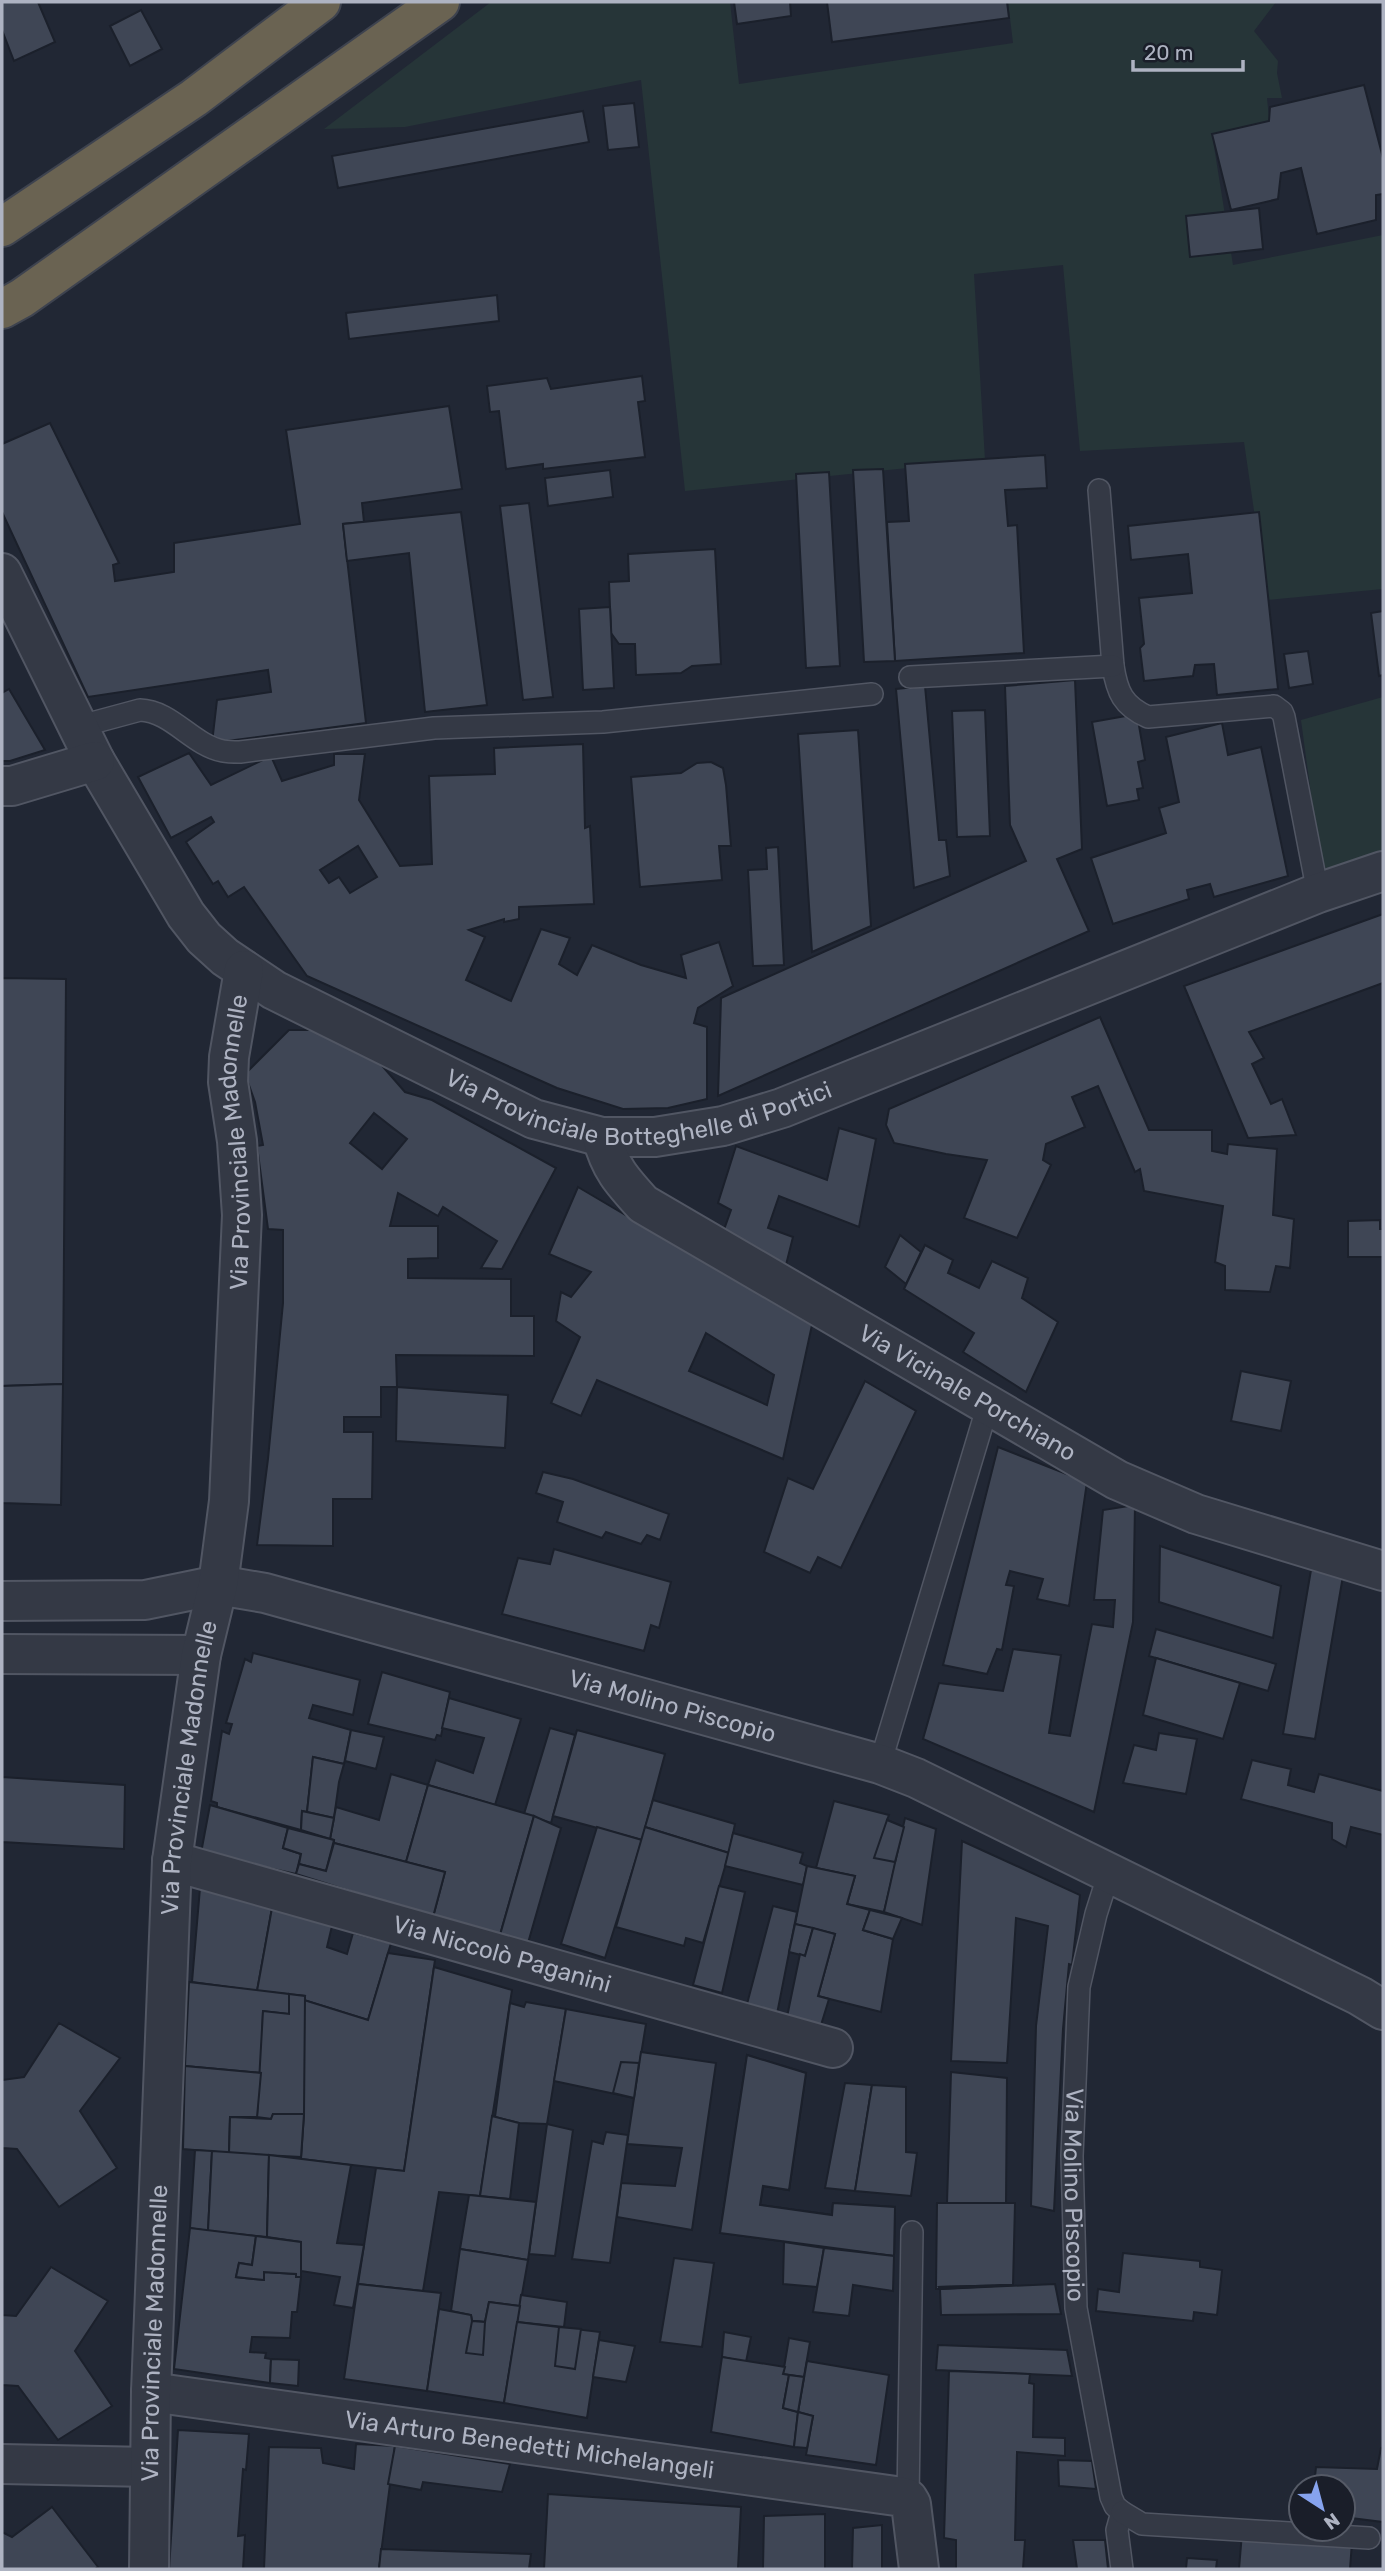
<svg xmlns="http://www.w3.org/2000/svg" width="1385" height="2571" font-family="Rubik,sans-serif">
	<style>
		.green { fill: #263538 }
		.building { fill: #3f4655; stroke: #1b202b; stroke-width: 2; fill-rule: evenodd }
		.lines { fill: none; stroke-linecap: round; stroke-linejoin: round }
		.lane-casing { stroke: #515663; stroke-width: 24 }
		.street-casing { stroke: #515663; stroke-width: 42 }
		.highway-casing { stroke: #3e434f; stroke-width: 42 }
		.lane { stroke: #343945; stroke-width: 21 }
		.street { stroke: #343945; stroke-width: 38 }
		.highway { stroke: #6a6352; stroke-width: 38 }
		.labels { text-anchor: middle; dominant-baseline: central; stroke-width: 5; stroke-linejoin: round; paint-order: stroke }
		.street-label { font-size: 24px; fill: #aeb3c2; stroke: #1a1e29 }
	</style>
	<rect width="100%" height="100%" fill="#212734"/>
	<g class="green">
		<polygon points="491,2 730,2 739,84 1013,43 1008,2 1276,2 1254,31 1278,61 1277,73 1282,98 1267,98 1270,127 1212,134 1233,265 1383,235 1383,589 1267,600 1244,442 1080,451 1063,265 974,274 985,460 685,491 641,80 405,127 324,129"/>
		<polygon points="1383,697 1383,855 1328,871 1320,861 1301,720"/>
	</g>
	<g class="building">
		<polygon points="2,2 38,2 55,42 14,61 2,30"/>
		<polygon points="734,2 790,2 791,16 737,24"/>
		<polygon points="827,2 1007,2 1009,18 832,42"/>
		<polygon points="141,10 162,49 130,66 110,26"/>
		<polygon points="1364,85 1383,158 1383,194 1376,195 1376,220 1317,234 1301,168 1281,173 1278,199 1231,210 1212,134 1269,121 1270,107"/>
		<polygon points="634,103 639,147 608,150 603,106"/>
		<polygon points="583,111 589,142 338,188 332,156"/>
		<polygon points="1259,208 1263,249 1190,257 1186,216"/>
		<polygon points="497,295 499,321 349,339 346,313"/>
		<polygon points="642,376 645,401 638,402 645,457 543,469 543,464 506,469 499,411 490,412 487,386 547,378 551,389"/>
		<polygon points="449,406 462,489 362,503 364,522 343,524 366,723 212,743 217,700 271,692 268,670 88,697 2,512 2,444 50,423 119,563 113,565 115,581 174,572 174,543 300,524 286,430"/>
		<polygon points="1045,455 1047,488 1005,490 1008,526 1017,525 1024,653 895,661 887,522 909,521 905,464"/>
		<polygon points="883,469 895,661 864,662 853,470"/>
		<polygon points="610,470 613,497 548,506 545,478"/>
		<polygon points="829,472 840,666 806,668 796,474"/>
		<polygon points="529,503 553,697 523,700 500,506"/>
		<polygon points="461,512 487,705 425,712 409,553 347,561 343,524"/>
		<polygon points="1259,512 1278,689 1217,695 1214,664 1195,665 1193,676 1144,681 1140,648 1144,644 1139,598 1192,593 1188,554 1131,560 1128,526"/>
		<polygon points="715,549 721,664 692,666 681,673 636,675 635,644 619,644 611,633 609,582 629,581 628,554"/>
		<polygon points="610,607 614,688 583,690 579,609"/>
		<polygon points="1383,611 1383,675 1379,676 1371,613"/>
		<polygon points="1308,651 1313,684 1289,688 1284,654"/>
		<polygon points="1075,680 1082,849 1057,859 1089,931 718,1096 721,998 1026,861 1010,825 1005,686"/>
		<polygon points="925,686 939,840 946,840 950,876 914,888 896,689"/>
		<polygon points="9,689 45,750 10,761 2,761 2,693"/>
		<polygon points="985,710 990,836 957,837 952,711"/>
		<polygon points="1137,714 1145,760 1138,762 1143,788 1137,789 1139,800 1107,806 1092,722"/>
		<polygon points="1222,723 1228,755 1261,747 1288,876 1214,897 1210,884 1187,890 1189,899 1113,924 1091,858 1166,833 1159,808 1179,802 1166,737"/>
		<polygon points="858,730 871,926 812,952 798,734"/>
		<path d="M583,744L585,828L590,826L594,904L519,907V919L504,922V919L469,930L485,937L466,980L511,1001L541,929L570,938L559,964L577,975L592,945L641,965L686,978L681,955L719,942L733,986L698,1008L694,1023L707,1027V1099L668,1108L623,1109L557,1088L307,976L244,887L228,897L218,881L213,884L186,842L214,822L211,817L171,838L138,777L189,753L211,785L271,756L282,781L334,765V754H365L359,800L400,866L432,864L429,776L495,774L494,748ZM358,846L377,877L350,893L339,877L329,883L320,870Z"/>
		<polygon points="711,762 723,768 726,785 731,846 719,846 722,880 640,887 631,777 681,773 697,763"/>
		<polygon points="778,847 784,965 753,966 748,870 767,869 766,848"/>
		<polygon points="1383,914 1383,983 1249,1032 1264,1058 1252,1064 1271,1104 1282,1099 1296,1135 1248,1138 1184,986"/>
		<polygon points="2,978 66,979 63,1384 2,1386"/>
		<polygon points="1100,1017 1149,1130 1212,1130 1212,1151 1227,1154 1228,1144 1277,1149 1273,1215 1294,1219 1290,1268 1276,1266 1270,1292 1225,1290 1225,1266 1215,1262 1223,1206 1144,1191 1140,1169 1135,1172 1098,1086 1072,1097 1085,1127 1046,1144 1043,1160 1051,1165 1017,1238 964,1218 987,1160 946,1154 894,1143 886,1125 889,1109"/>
		<path d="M289,1030H327L371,1053L405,1092L432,1100L556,1168L502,1269L481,1268L497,1241L443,1207L438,1216L398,1193L390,1226H438V1258L408,1259V1278L511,1279V1316H534V1356L396,1355L397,1387H381V1417H344V1432H373L372,1499H333V1546L257,1545L268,1459L283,1303V1230L268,1229L257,1146L263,1145L255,1102L245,1074ZM374,1113L407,1139L382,1169L350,1143Z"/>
		<polygon points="839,1128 876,1139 859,1227 779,1196 768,1228 793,1237 783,1277 721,1238 731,1210 718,1203 736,1146 827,1180"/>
		<path d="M578,1187L812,1325L783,1459L597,1380L581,1416L551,1403L580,1337L556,1321L561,1292L571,1297L591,1272L549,1254ZM706,1333L774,1375L767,1405L689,1371Z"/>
		<polygon points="1380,1220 1380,1229 1383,1229 1383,1257 1348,1257 1348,1221"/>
		<polygon points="900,1235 921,1252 906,1284 885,1267"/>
		<polygon points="925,1245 953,1260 948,1273 979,1288 992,1261 1028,1278 1022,1298 1058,1322 1026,1392 963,1352 974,1333 904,1289"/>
		<polygon points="1241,1371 1291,1381 1281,1431 1231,1421"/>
		<polygon points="865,1381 916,1411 841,1568 818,1557 810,1573 764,1552 788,1478 813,1489"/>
		<polygon points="63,1384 61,1505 2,1503 2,1386"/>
		<polygon points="397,1387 508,1395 505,1448 396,1441"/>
		<polygon points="998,1447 1087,1482 1069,1606 1037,1599 1043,1579 1010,1571 1006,1585 1014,1586 1002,1650 997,1649 987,1674 943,1665"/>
		<polygon points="543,1472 573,1479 669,1514 660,1540 647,1535 641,1544 606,1532 602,1538 557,1522 563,1502 536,1493"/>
		<polygon points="1135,1505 1133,1622 1094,1812 923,1739 939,1683 1003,1691 1013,1649 1061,1655 1049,1733 1070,1736 1092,1624 1113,1627 1115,1600 1094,1600 1103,1510"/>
		<polygon points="1160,1546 1281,1586 1273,1638 1159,1602"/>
		<polygon points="554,1549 671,1582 659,1628 651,1625 644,1651 502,1614 518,1558 550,1564"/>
		<polygon points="1311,1570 1343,1576 1315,1739 1283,1734"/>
		<polygon points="1156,1629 1276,1664 1268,1691 1149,1656"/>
		<polygon points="253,1653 360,1680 353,1715 313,1705 309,1718 351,1730 344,1764 313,1757 307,1812 302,1811 301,1830 217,1807 217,1803 211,1801 222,1731 229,1734 232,1724 226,1723 245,1659 251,1662"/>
		<polygon points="1156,1658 1240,1683 1223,1739 1143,1715"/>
		<polygon points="382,1672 450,1692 441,1736 437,1735 435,1740 368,1724"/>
		<polygon points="449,1698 521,1719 495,1805 428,1785 436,1760 473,1773 484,1738 442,1728"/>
		<polygon points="550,1728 575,1735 551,1823 524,1814"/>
		<polygon points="351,1730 384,1737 376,1769 345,1761"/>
		<polygon points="577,1730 665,1754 642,1840 553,1816"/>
		<polygon points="1159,1733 1197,1739 1186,1794 1123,1783 1134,1745 1156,1750"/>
		<polygon points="313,1757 344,1764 339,1782 334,1818 307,1812"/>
		<polygon points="1252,1760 1291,1769 1288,1785 1314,1792 1319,1774 1383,1791 1383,1835 1351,1827 1346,1847 1332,1839 1332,1823 1241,1799"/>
		<polygon points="391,1774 428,1785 406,1862 334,1843 334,1840 330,1839 336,1807 379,1820"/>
		<polygon points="2,1777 125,1785 124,1849 2,1842"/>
		<polygon points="428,1785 534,1816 500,1935 433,1917 445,1872 406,1862"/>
		<polygon points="653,1800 735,1824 729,1853 645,1827"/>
		<polygon points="834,1801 889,1815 887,1820 904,1827 884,1912 847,1904 855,1876 816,1868"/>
		<polygon points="210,1805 288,1828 283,1848 301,1854 296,1874 201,1853"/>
		<polygon points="302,1811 334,1818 330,1839 301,1830"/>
		<polygon points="534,1816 561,1828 528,1943 500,1935"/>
		<polygon points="905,1818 936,1829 922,1925 884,1912"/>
		<polygon points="887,1820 904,1827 895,1862 874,1858"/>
		<polygon points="597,1827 642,1840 605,1958 561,1944"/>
		<polygon points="645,1827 729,1853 703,1943 686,1938 684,1946 616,1927"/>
		<polygon points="288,1828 334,1840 326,1871 299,1864 301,1854 283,1848"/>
		<polygon points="733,1833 803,1853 800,1863 807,1866 803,1885 725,1866"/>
		<polygon points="962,1841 1080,1895 1072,1965 1069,1964 1063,2029 1054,2211 1031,2206 1036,2026 1048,1926 1016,1918 1007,2063 951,2061"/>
		<polygon points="334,1843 445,1872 433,1917 296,1874 299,1864 326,1871"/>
		<polygon points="807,1866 855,1876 847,1904 870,1910 863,1930 893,1939 881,2012 818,1996 835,1934 795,1924"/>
		<polygon points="719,1886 745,1892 722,1993 693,1985"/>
		<polygon points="200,1888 272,1908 257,1991 192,1982"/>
		<polygon points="773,1906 797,1912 777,2014 747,2004"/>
		<polygon points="272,1908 332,1926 327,1947 347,1954 353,1933 391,1943 368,2020 304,2000 305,1996 257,1991"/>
		<polygon points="870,1910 902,1918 893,1939 863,1930"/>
		<polygon points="795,1924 813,1928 805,1956 789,1952"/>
		<polygon points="813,1928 835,1934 818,1996 829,1999 821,2025 787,2017 800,1954 805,1956"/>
		<polygon points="388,1953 435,1960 404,2171 301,2159 304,2114 304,2000 368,2020"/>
		<polygon points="434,1967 512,1990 480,2196 439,2192 423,2291 358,2284 376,2168 404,2171"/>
		<polygon points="189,1982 289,1994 289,2014 263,2011 261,2073 185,2066"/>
		<polygon points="289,1994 305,1996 304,2114 273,2114 271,2119 257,2117 263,2011 289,2014"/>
		<polygon points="526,2002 566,2009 547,2124 519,2123 495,2117 510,2003 524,2007"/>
		<polygon points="566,2009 646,2024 634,2098 554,2081"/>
		<polygon points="59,2023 120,2058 80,2111 117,2168 59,2207 17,2149 2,2148 2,2080 24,2077"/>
		<polygon points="641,2052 716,2063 692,2230 617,2217 621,2183 675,2186 682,2148 627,2144"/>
		<polygon points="747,2055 806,2073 789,2190 763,2186 760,2205 832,2215 833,2203 895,2207 894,2256 720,2233"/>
		<polygon points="747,2055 806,2073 789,2190 763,2186 760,2205 832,2215 833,2203 895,2207 894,2256 720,2233"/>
		<polygon points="621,2062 639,2063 634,2098 613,2093"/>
		<polygon points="185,2066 261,2073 257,2117 230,2117 229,2153 183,2149"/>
		<polygon points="951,2072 1007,2078 1006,2203 947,2203"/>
		<polygon points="845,2083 872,2085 855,2191 825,2188"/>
		<polygon points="872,2085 906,2087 906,2152 917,2153 911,2196 855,2191"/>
		<polygon points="273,2114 304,2114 301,2157 229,2153 230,2117 271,2119"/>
		<polygon points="492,2116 519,2123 510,2199 480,2196"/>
		<polygon points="547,2124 573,2130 555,2256 529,2254"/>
		<polygon points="606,2132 628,2135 610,2263 572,2259 592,2141 603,2144"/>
		<polygon points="195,2150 212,2151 208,2231 190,2228"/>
		<polygon points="212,2151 269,2155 267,2237 208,2231"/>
		<polygon points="269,2155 351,2165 337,2243 364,2245 353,2308 334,2305 340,2277 301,2271 301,2242 267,2237"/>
		<polygon points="469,2195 536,2202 528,2260 460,2249"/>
		<polygon points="937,2203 1015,2203 1013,2285 939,2287 940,2289 936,2289"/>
		<polygon points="190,2228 256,2236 252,2265 239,2263 236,2277 264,2280 264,2272 296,2274 296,2277 301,2277 297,2312 292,2312 290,2338 252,2337 250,2352 266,2353 265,2358 271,2359 270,2383 174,2369"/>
		<polygon points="256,2236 301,2242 301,2277 296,2277 296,2274 264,2272 264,2280 236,2277 239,2263 252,2265"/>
		<polygon points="784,2242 824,2248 817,2287 783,2284"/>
		<polygon points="824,2248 894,2256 893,2291 853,2285 849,2316 813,2312"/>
		<polygon points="460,2249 528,2260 520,2306 489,2302 485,2322 472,2321 471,2315 451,2311"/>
		<polygon points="1123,2253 1200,2261 1200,2267 1222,2270 1217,2315 1194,2312 1193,2321 1096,2311 1098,2289 1119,2292"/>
		<polygon points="674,2258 714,2263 702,2347 660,2342"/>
		<polygon points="51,2267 108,2301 75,2351 112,2406 58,2440 18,2386 2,2385 2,2315 16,2316"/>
		<polygon points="358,2284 441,2293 427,2391 344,2379"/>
		<polygon points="1055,2284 1061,2314 941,2315 940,2289"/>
		<polygon points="1013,2285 940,2289 939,2287"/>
		<polygon points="521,2295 567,2302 564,2327 517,2322"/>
		<polygon points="489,2302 520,2306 504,2403 427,2391 439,2309 471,2315 472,2321 485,2322"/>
		<polygon points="472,2321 485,2322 483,2355 466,2353"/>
		<polygon points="517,2322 600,2332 587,2418 504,2403"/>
		<polygon points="559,2327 581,2329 575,2369 555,2366"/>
		<polygon points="724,2332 751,2337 746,2362 722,2357"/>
		<polygon points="789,2338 810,2342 804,2377 783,2374"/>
		<polygon points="599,2340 635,2346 626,2382 593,2377"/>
		<polygon points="938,2345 1067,2350 1072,2376 936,2370"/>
		<polygon points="722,2357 785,2367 783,2374 789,2375 783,2408 798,2412 794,2447 711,2432"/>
		<polygon points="271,2359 299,2360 298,2386 270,2383"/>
		<polygon points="807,2361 889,2375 876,2465 806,2455 813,2416 798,2412"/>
		<polygon points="949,2371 1030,2374 1029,2383 1034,2384 1033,2437 1065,2438 1065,2456 1017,2452 1015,2540 1025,2540 1023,2569 956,2569 956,2540 944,2538"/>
		<polygon points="789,2375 804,2377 798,2412 783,2408"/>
		<polygon points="798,2412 813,2416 807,2448 794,2447"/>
		<polygon points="178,2430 249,2434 246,2470 243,2469 238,2536 245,2535 243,2569 169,2569"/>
		<polygon points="356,2444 395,2446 379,2569 264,2569 269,2447 321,2448 323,2463 354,2469"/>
		<polygon points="395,2446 510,2464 502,2492 423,2482 421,2490 388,2484"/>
		<polygon points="1381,2448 1383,2448 1383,2522 1343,2517 1343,2487 1314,2487 1316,2467 1377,2469"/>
		<polygon points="1058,2460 1092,2461 1096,2489 1059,2486"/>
		<polygon points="548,2494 741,2507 738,2569 544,2569"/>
		<polygon points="52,2507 98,2567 95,2569 2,2569 2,2532 12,2537"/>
		<polygon points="825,2514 825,2569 763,2569 764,2516"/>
		<polygon points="882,2525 882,2569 852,2569 853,2528"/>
		<polygon points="1242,2533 1352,2542 1350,2569 1239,2569"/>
		<polygon points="1073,2540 1105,2540 1108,2569 1077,2569"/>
		<polygon points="381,2549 531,2554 529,2569 379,2569"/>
		<polygon points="1187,2558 1217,2560 1216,2569 1186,2569"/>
	</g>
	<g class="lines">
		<g class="lane-casing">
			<g id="lane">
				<path d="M1099,490L1113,666C1117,692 1123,706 1148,717L1274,706L1282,712L1284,717L1318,893"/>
				<polyline points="910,677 1113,666"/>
				<path d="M77,727L140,710C172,711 192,745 223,751C228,752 234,752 240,752L434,728L603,722L872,694"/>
				<polyline points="880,1764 988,1405"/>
				<path id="s1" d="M1109,1873L1096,1914L1079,1987L1072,2156L1076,2308L1111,2497L1115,2506L1122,2512L1117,2530L1122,2569"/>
				<polyline points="908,2499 912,2232"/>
				<polyline points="1122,2512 1142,2524 1369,2538"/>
			</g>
		</g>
		<g class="street-casing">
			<g id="street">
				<path id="s2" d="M2,573L95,761L186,915L204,938L225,957L274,990L534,1119L602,1137H655L723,1126L782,1108L1318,893L1383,871"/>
				<polyline points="2,786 12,786 95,761"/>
				<path id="s3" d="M602,1137C610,1168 622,1181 643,1204L1117,1480L1196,1514L1383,1571"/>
				<path id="s4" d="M2,1601L145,1600L218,1585L265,1593L880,1764L916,1778L1360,1996L1383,2010"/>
				<polyline points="2,1654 201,1655"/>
				<path id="s5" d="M172,1861L833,2048"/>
				<path id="s6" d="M151,2392L903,2497L908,2499L911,2504L919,2569"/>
				<polyline points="2,2464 150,2467"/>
				<path id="s7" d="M149,2569L151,2392L172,1861L201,1655L218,1585L229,1501L242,1215L237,1141L228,1082L229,1057L244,970"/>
			</g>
		</g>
		<g class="highway-casing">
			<g id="highway">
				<polyline points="2,227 194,98 321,2"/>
				<polyline points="2,309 22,298 440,2"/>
			</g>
		</g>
		<use href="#lane" class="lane"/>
		<use href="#street" class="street"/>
		<use href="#highway" class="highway"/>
	</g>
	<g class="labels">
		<g class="street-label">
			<text stroke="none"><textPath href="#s2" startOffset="900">Via Provinciale Botteghelle di Portici</textPath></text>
			<text stroke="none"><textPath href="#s7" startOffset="1433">Via Provinciale Madonnelle</textPath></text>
			<text stroke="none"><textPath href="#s3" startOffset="455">Via Vicinale Porchiano</textPath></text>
			<text stroke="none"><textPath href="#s4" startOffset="688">Via Molino Piscopio</textPath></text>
			<text stroke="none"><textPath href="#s7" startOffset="803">Via Provinciale Madonnelle</textPath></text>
			<text stroke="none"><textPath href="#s5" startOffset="343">Via Niccolò Paganini</textPath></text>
			<text stroke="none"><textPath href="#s1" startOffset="326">Via Molino Piscopio</textPath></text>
			<text stroke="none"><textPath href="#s7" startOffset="236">Via Provinciale Madonnelle</textPath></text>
			<text stroke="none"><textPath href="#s6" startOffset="382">Via Arturo Benedetti Michelangeli</textPath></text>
		</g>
	</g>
	<rect width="1385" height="2571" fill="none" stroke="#aeb3c2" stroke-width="7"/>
	<g transform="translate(1322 2508) rotate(144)"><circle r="33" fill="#1a1e29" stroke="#555a66" stroke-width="2"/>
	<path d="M0-5L12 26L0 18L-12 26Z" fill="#87a3ee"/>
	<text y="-10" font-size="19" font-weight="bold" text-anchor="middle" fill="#aeb3c2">N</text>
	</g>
	<path d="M1133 60v10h110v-10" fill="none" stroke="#aeb3c2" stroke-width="3.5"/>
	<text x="1144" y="60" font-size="21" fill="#aeb3c2" stroke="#1a1e29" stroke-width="5" paint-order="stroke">20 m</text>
</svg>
